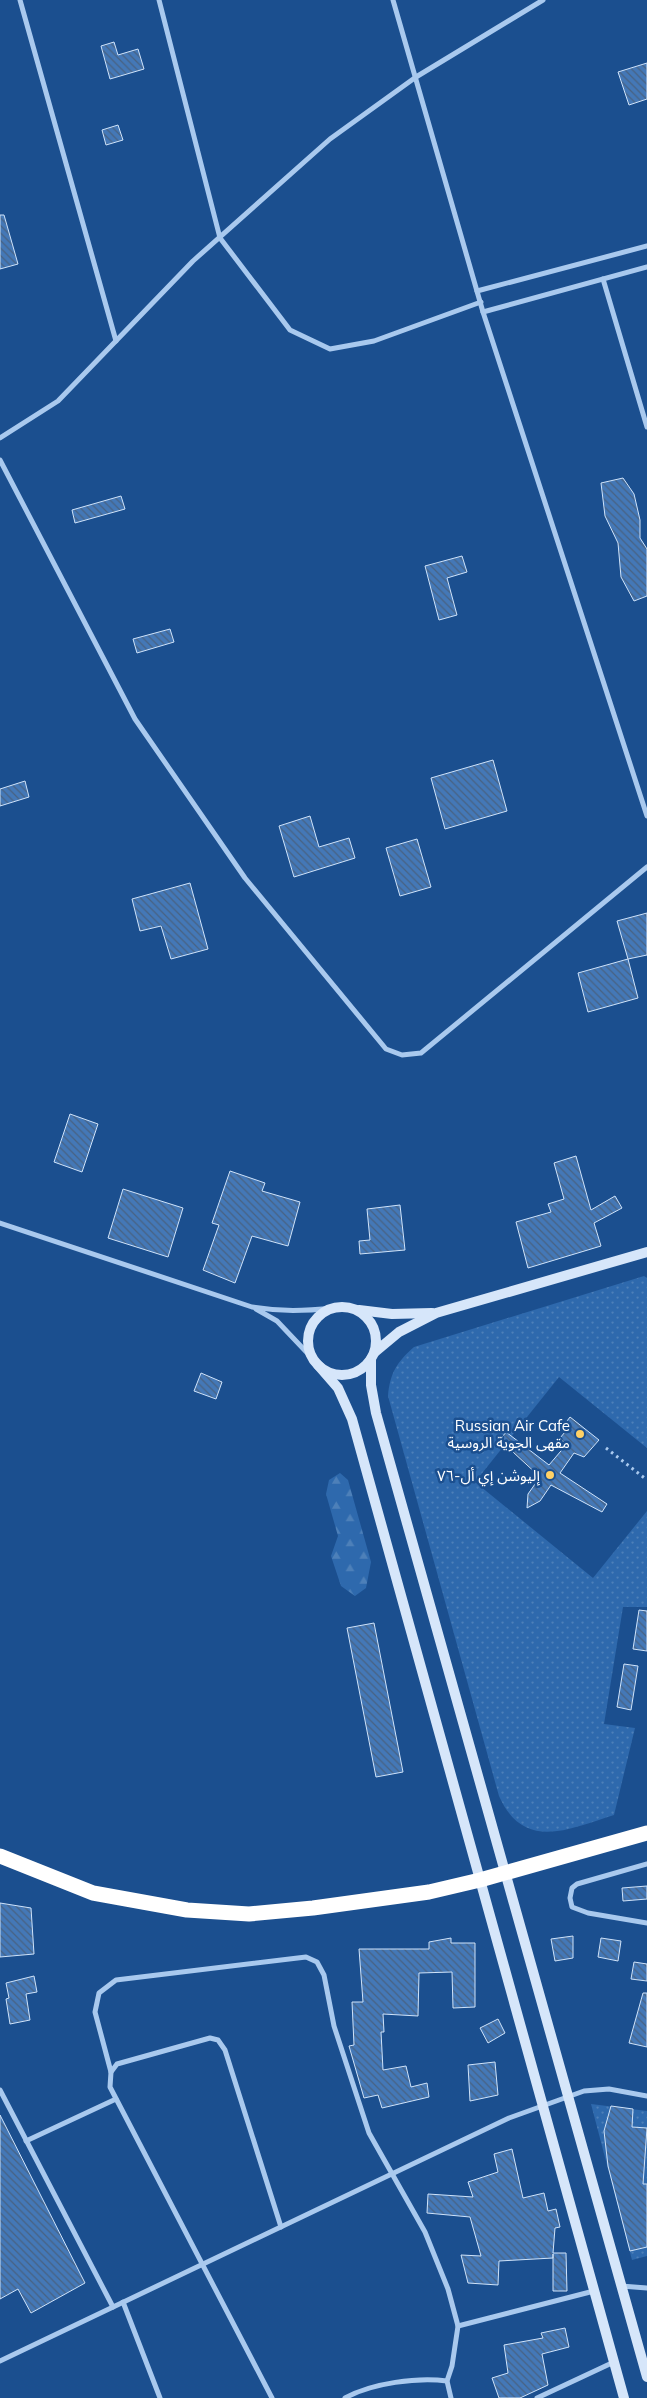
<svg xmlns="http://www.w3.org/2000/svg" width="647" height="2398" font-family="Mulish,'Noto Sans Arabic',sans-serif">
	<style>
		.forest { fill: url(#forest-firs) }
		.park { fill: url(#park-dots) }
		.building { fill: url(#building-back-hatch); stroke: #cfe3fa }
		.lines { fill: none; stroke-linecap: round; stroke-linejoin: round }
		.path { stroke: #a9c9ee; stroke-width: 3; stroke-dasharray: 2.5 4; stroke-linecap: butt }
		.street { stroke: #a9c9ee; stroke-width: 5 }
		.secondary { stroke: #d6e6fa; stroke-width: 10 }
		.highway { stroke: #fff; stroke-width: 15 }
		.poi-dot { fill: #ffd166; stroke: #1b4f8f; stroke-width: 2 }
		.labels { text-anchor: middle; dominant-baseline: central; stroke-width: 5; stroke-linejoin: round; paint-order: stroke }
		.poi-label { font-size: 15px; fill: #fff; stroke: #1b4f8f; text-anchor: end }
	</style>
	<defs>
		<pattern id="forest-firs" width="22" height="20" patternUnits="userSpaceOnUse" patternTransform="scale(1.25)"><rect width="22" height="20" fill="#2e69ad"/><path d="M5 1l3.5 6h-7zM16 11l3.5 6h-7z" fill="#4d80b9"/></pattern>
		<pattern id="park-dots" width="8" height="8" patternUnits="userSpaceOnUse" patternTransform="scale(1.25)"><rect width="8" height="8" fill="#2e69ad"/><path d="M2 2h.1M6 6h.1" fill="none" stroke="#4d80b9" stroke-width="1.8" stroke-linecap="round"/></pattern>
		<pattern id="building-back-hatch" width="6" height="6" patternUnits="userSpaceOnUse" patternTransform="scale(1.25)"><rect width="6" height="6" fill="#4478b7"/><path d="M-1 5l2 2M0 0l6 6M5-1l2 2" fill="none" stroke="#486282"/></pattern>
	</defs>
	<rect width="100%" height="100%" fill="#1b4f8f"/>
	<polygon class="forest" points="340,1473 348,1480 371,1562 366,1588 355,1596 341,1586 331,1556 338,1536 326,1494 329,1480"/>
	<g class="park">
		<path d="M644,1276L647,1278V1448L559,1377L475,1482L593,1578L647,1511V1607H623L604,1724L635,1728L614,1815C569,1829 524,1852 499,1796L388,1396C390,1373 397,1362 414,1347Z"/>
		<polygon points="591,2104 647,2111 647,2256 632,2260"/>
	</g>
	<g class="building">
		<polygon points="114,42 118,55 138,49 144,69 110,79 101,46"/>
		<polygon points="647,63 647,99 629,105 618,72"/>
		<polygon points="118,125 123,140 106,145 102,130"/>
		<polygon points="0,215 4,215 18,264 0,269"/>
		<polygon points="623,478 634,494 640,520 640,538 647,549 647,596 634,601 621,577 618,543 605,516 601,483"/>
		<polygon points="121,496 125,509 75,523 72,510"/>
		<polygon points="462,556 467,572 447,578 457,615 439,620 425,566"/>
		<polygon points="170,629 174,642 137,653 133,639"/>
		<polygon points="493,760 507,811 445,829 431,778"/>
		<polygon points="25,781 29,797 0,806 0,789"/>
		<polygon points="310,816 319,847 349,838 355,858 294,877 279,826"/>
		<polygon points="417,839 431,887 400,896 386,848"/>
		<polygon points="190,883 208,949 171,959 161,926 140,931 132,899"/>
		<polygon points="647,913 647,955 628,959 617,921"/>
		<polygon points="628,959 638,998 588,1012 578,973"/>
		<polygon points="70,1114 98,1124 82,1172 54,1162"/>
		<polygon points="576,1156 591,1210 615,1196 622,1208 594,1223 601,1246 528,1268 516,1222 551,1212 548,1204 564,1199 554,1163"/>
		<polygon points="230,1171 265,1183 262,1191 300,1202 288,1246 252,1236 235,1283 203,1270 219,1225 212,1223"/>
		<polygon points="123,1189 183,1208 168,1257 108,1238"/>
		<polygon points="400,1205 405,1250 360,1254 359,1241 370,1240 367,1209"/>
		<polygon points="201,1373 222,1382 216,1399 194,1391"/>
		<polygon points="570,1417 599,1440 584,1457 574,1453 560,1473 607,1504 602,1512 551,1485 540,1501 527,1508 528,1494 540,1477 500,1440 506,1432 549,1465 566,1445 560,1438 565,1432 561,1429"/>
		<polygon points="639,1610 647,1611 647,1651 633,1649"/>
		<polygon points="374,1623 403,1772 376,1777 347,1628"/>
		<polygon points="624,1664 638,1666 631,1710 617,1707"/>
		<polygon points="647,1886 647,1899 623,1901 622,1888"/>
		<polygon points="0,1903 31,1908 34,1954 0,1957"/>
		<polygon points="573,1936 573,1958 555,1961 551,1939"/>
		<polygon points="451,1938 451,1943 475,1943 475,2007 453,2008 452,1972 419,1973 418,2016 383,2014 384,2032 381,2032 383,2070 406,2066 411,2087 427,2083 429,2097 382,2108 378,2095 364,2098 349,2046 354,2045 352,2002 363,2002 359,1949 429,1949 429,1942"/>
		<polygon points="601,1938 621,1941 618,1961 598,1957"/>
		<polygon points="634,1962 647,1964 647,1981 631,1979"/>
		<polygon points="34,1976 37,1992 26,1994 30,2020 10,2024 6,1999 9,1998 6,1983"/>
		<polygon points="643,1993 647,1993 647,2047 629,2043"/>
		<polygon points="498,2019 505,2033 488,2043 480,2028"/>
		<polygon points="495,2062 498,2095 470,2101 468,2065"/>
		<polygon points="611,2106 633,2109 632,2127 647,2128 643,2184 647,2184 647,2247 630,2251 608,2166 604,2131"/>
		<polygon points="0,2115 85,2283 31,2313 18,2289 0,2299"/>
		<polygon points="512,2149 523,2198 544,2193 548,2211 556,2209 560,2227 555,2228 553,2253 566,2253 567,2291 553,2291 553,2254 553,2258 499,2261 498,2285 468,2283 461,2255 481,2256 470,2217 427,2213 428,2194 473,2197 468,2182 498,2172 494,2154"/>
		<polygon points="565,2328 569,2347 542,2354 548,2385 520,2398 499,2398 492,2378 508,2373 504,2345 543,2338 541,2333"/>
	</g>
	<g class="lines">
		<polyline class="path" points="606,1448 647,1480"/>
		<g class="street">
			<polyline points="20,0 116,341"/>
			<polyline points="159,0 220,238 290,330 330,349 374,341 481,302"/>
			<polyline points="393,0 483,312 647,816"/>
			<polyline points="603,279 647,427"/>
			<polyline points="477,291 647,246"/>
			<polyline points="483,312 647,267"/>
			<polyline points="0,438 58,401 193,261 330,139 416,77 543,0"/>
			<polyline points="0,460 135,719 245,878 386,1049 402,1055 421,1053 647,867"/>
			<path d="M0,1223L252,1307C281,1312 305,1311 334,1308"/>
			<polyline points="256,1309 277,1321 313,1359"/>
			<polyline points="647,1864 577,1884 572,1888 570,1898 572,1907 588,1913 647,1923"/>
			<polyline points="111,2072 95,2012 99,1993 116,1980 306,1957 317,1962 324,1975 334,2026 369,2133 425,2232 448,2289 458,2326 452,2366 447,2381 451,2398"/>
			<polyline points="0,2090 113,2307"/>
			<polyline points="26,2141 116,2099"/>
			<polyline points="621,2286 647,2288"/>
			<polyline points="123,2302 160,2398"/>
			<polyline points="458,2326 594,2291"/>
			<polyline points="0,2361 509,2118 584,2091 609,2089 647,2096"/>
			<polyline points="272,2398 110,2087 111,2072 117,2064 210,2038 218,2040 225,2050 281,2227"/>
			<path d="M345,2398C372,2383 418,2377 447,2381"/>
			<polyline points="537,2398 614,2362"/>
		</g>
		<g class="secondary">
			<circle cx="342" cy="1341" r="34"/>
			<polyline points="359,1310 392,1314 432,1313"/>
			<polyline points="375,1352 399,1332 436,1313 647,1252"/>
			<polyline points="371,1359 371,1385 376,1413 647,2377"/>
			<polyline points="318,1365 338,1388 352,1419 624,2398"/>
		</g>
		<polyline class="highway" points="0,1856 93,1893 187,1910 249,1914 313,1908 429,1892 480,1880 647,1833"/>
	</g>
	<g class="poi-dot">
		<circle cx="580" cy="1434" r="5"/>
		<circle cx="550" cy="1475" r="5"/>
	</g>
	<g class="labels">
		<g class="poi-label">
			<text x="570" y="1425">Russian Air Cafe<tspan x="570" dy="17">مقهى الجوية الروسية</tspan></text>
			<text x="540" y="1475">إليوشن إي أل-٧٦</text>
		</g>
	</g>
</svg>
